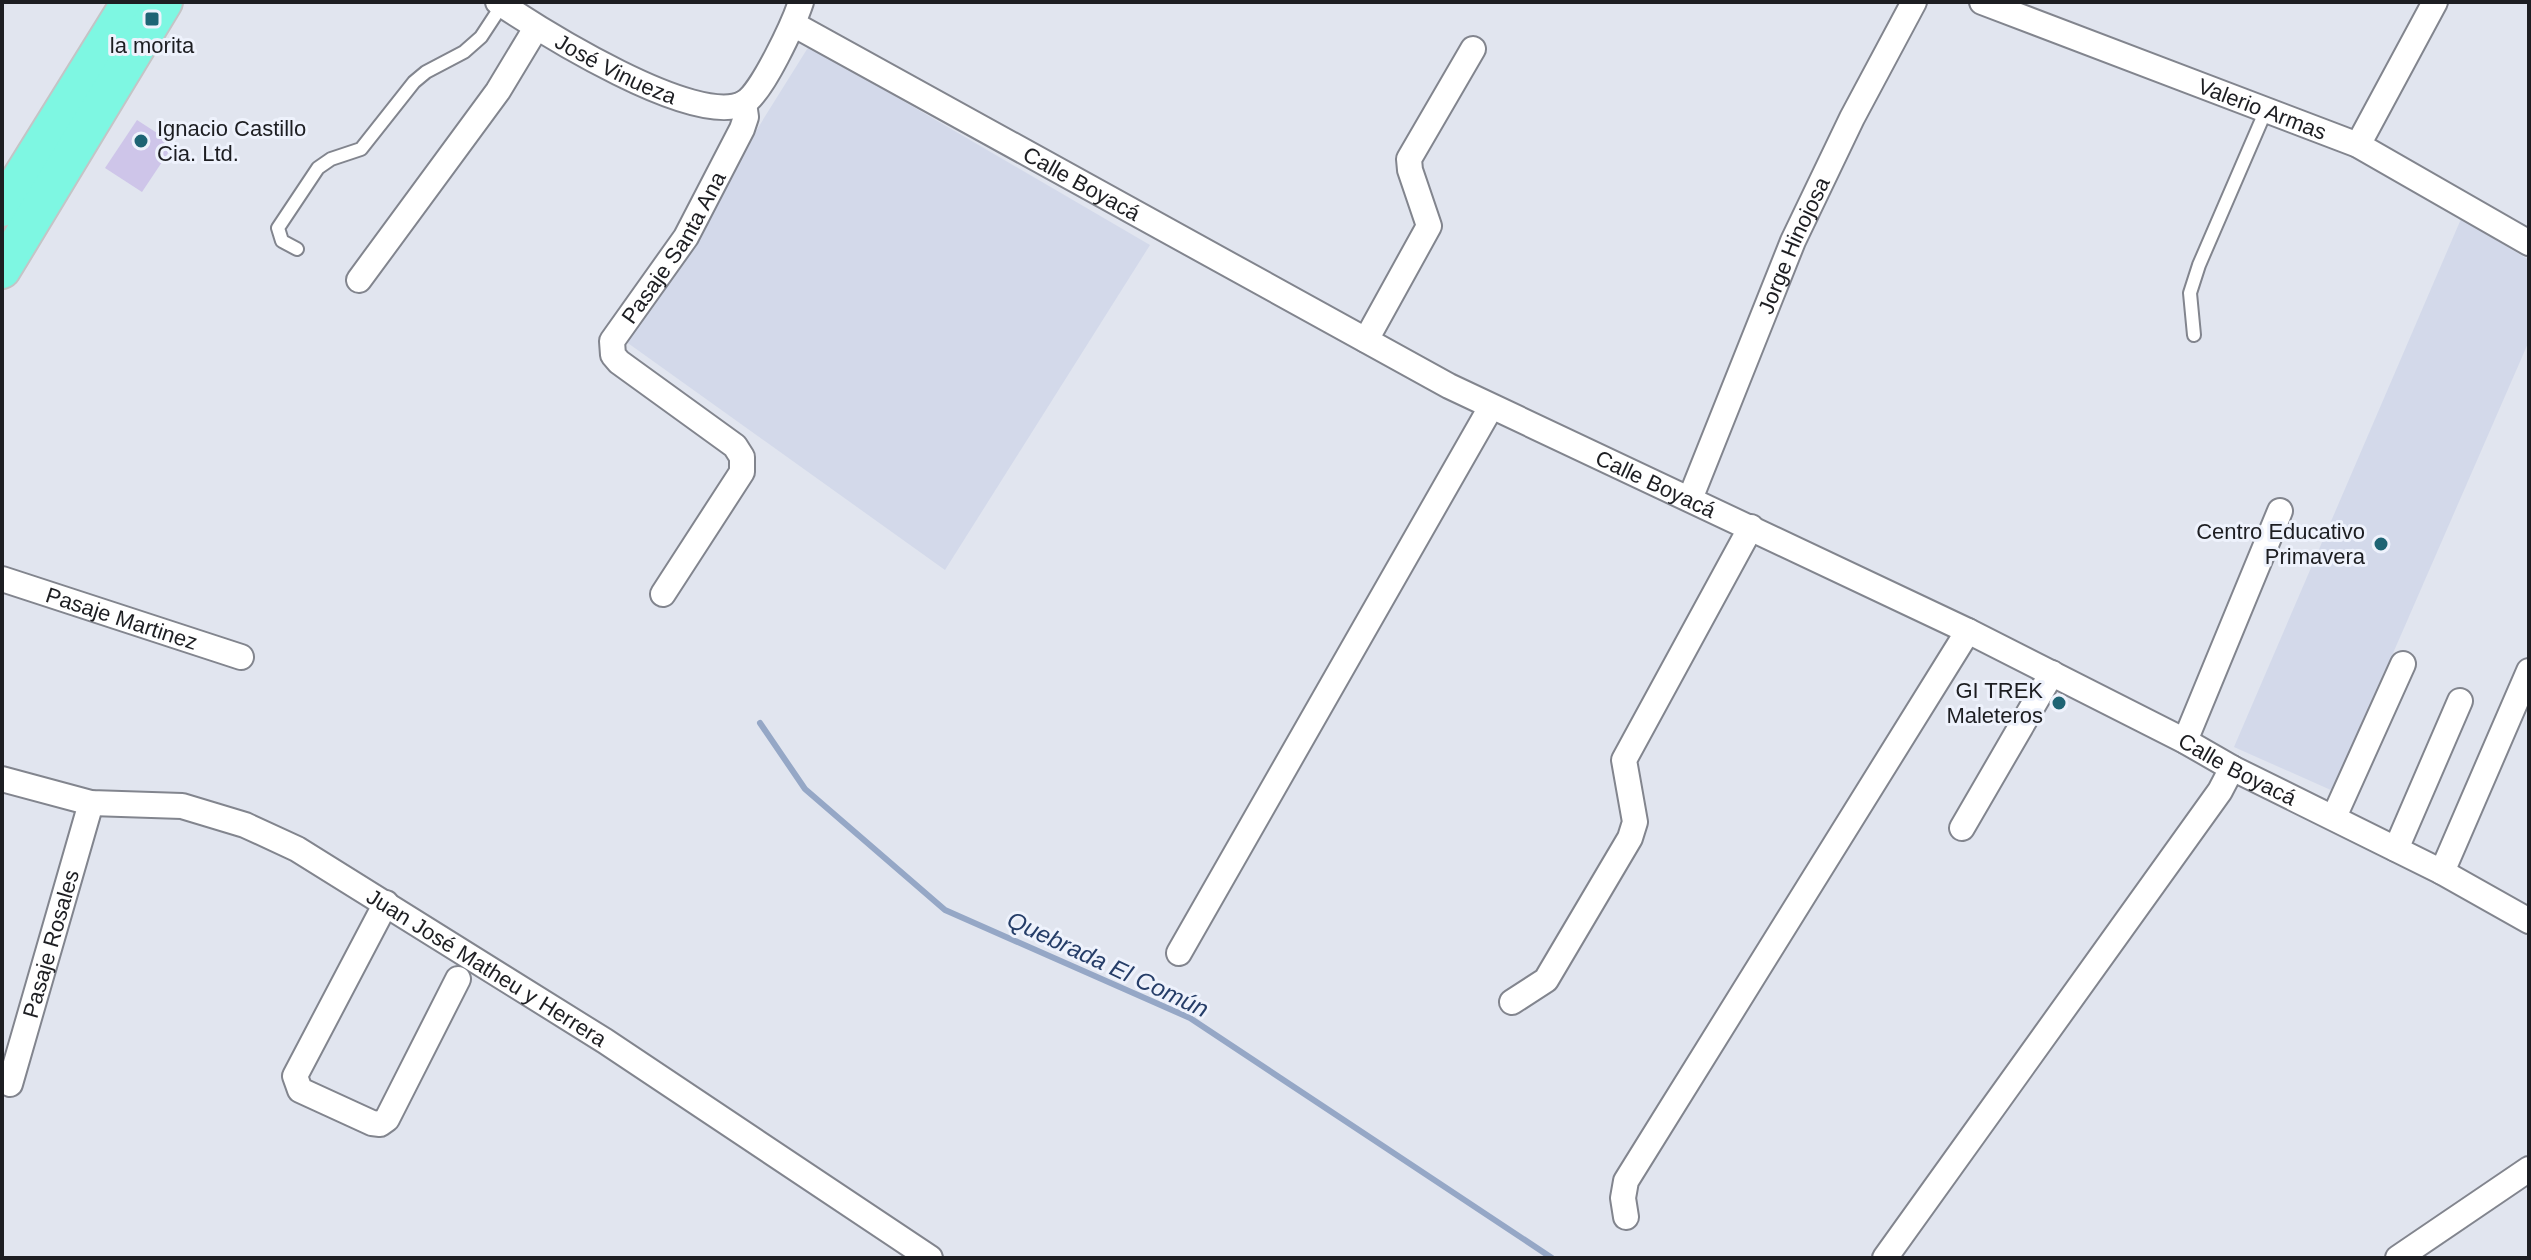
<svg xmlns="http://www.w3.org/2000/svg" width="2531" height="1260" font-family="Helvetica,sans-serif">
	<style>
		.built { fill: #d3d9ea }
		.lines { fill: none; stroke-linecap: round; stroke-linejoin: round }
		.stream { stroke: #95a7c6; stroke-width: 6 }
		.building { fill: #cec5e9 }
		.lane-casing { stroke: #82858e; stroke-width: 16 }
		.street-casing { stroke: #82858e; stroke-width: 28 }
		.primary-casing { stroke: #c4c4c6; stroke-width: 40 }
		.lane { stroke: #fff; stroke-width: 12 }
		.street { stroke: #fff; stroke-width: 24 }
		.primary { stroke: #7ef7e2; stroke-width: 36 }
		.poi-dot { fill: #1e6474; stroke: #eef2fc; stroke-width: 3 }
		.labels { text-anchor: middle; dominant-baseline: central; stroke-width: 6; stroke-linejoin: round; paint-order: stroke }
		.poi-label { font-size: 22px; fill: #1d1e22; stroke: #eef2fc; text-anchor: end }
		.street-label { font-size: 22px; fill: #1d1e22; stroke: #eef2fc }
		.water-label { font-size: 24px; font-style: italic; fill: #253d68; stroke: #eef2fc }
	</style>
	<rect width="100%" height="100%" fill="#e1e5ef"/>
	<g class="built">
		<polygon points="809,46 1150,245 945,570 625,341"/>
		<polygon points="2461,219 2529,260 2529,341 2333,791 2234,747"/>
	</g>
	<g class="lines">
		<polyline class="stream" points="760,723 805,789 945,910 1190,1018 1552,1258"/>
	</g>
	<polygon class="building" points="137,120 174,144 142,192 105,168"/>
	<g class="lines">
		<g class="lane-casing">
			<g id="lane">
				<polyline points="297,249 282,241 278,228 318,168 331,159 361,149 414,82 426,72 464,52 481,37 502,5"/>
				<polyline points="2194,335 2190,293 2199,265 2266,110"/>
			</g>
		</g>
		<g class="street-casing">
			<g id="street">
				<path id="s1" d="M498,2C540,30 696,129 744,103C762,93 794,23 801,2"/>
				<path id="s2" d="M1982,2L2358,145L2529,243"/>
				<path id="s3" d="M793,24L1449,386L1968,631L2185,741L2232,768L2442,872L2529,921"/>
				<polyline points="2358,145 2435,2"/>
				<polyline points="359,280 498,91 536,28"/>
				<polyline points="1366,340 1429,226 1410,170 1409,159 1473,49"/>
				<path id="s4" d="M1690,499L1793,241L1852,118L1914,2"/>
				<path id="s5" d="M2,579L241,657"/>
				<path id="s6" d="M663,594L742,472V457L735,446L619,362L613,355L612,341L686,237L742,129L746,117L744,103"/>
				<polyline points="2185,741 2280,511"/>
				<path id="s7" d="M2,779L91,803L182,806L245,825L297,849L605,1041L930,1258"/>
				<polyline points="2334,817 2403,664"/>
				<polyline points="1962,828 2052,673"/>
				<polyline points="2396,849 2460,701"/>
				<polyline points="2442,872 2529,671"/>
				<polyline points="386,903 295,1076 300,1090 372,1123 380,1124 387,1119 458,979"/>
				<polyline points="1179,953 1491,407"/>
				<polyline points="1512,1002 1546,980 1630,838 1635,822 1624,760 1751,527"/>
				<path id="s8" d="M10,1084L91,803"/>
				<polyline points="1626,1217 1623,1198 1626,1181 1968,631"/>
				<polyline points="1885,1258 2220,791 2232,768"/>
				<polyline points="2398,1258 2529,1169"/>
			</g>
		</g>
		<g class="primary-casing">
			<g id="primary">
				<polyline points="2,208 130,2"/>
				<polyline points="2,270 164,2"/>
			</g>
		</g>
		<use href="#lane" class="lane"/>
		<use href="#street" class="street"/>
		<use href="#primary" class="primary"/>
	</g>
	<g class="poi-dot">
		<rect x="144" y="11" width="16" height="16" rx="4"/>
		<circle cx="141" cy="141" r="8"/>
		<circle cx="2381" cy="544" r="8"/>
		<circle cx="2059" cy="703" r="8"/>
	</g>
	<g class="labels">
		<g class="poi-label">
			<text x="152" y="45" text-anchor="middle">la morita</text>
			<text x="157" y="128" text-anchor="start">Ignacio Castillo<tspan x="157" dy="25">Cia. Ltd.</tspan></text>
			<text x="2365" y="531">Centro Educativo<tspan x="2365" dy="25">Primavera</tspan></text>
			<text x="2043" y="690">GI TREK<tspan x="2043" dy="25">Maleteros</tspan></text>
		</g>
		<g class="street-label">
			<text stroke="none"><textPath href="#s1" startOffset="136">José Vinueza</textPath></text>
			<text stroke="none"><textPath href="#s2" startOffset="300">Valerio Armas</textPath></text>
			<text stroke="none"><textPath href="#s3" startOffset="330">Calle Boyacá</textPath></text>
			<text stroke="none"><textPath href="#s4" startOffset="274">Jorge Hinojosa</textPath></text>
			<text stroke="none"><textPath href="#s6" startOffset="452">Pasaje Santa Ana</textPath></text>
			<text stroke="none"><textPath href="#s3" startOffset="978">Calle Boyacá</textPath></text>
			<text stroke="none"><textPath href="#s5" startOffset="126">Pasaje Martinez</textPath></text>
			<text stroke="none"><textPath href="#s3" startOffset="1626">Calle Boyacá</textPath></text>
			<text stroke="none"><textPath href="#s8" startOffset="146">Pasaje Rosales</textPath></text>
			<text stroke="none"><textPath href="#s7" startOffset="530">Juan José Matheu y Herrera</textPath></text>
		</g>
		<g class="water-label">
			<text transform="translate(1108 964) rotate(25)">Quebrada El Común</text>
		</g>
	</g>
	<rect width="2531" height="1260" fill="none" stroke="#1d1e22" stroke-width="8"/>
</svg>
